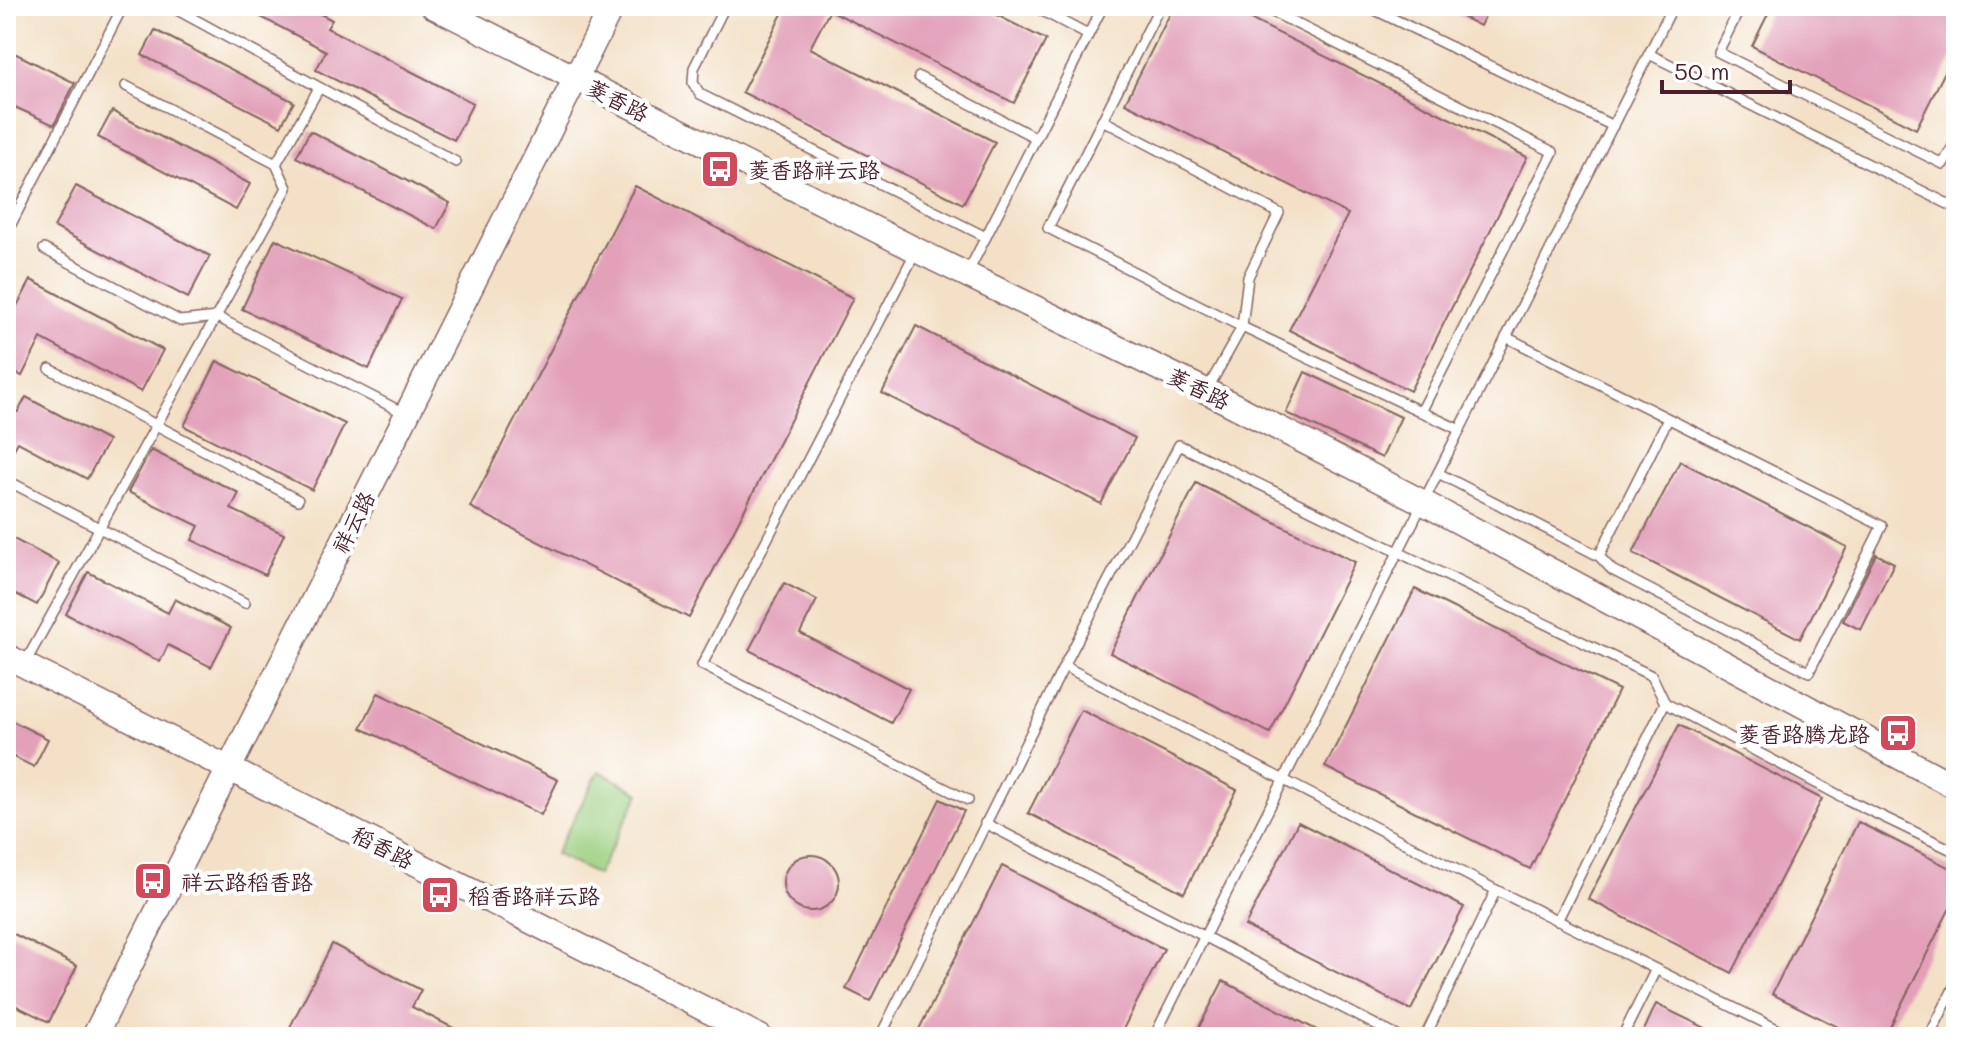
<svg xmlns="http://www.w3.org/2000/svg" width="1962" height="1043" font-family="Mali,'LXGW WenKai TC',sans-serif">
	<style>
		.pitch { fill: #9acd7d; stroke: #727654; stroke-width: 2 }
		.building { fill: #e2a0b9 }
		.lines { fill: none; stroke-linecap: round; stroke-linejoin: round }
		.service-casing { stroke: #856361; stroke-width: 12 }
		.tertiary-casing { stroke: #856361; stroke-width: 27 }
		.service { stroke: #fff; stroke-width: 9 }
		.tertiary { stroke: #fff; stroke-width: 24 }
		.labels { text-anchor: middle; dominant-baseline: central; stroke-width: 8; stroke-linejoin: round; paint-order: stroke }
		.street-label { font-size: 22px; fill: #4a1f2b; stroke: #fff }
		.poi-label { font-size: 22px; fill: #4a1f2b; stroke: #fff; text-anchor: start }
	</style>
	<rect width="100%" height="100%" fill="#fff"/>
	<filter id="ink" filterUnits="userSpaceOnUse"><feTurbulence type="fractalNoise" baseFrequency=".0125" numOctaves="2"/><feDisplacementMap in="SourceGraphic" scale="16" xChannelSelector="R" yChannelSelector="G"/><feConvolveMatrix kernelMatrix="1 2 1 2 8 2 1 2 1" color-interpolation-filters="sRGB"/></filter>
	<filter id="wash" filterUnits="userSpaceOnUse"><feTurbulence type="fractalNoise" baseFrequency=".006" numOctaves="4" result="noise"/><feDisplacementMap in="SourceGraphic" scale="32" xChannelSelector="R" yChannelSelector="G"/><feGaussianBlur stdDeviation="1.8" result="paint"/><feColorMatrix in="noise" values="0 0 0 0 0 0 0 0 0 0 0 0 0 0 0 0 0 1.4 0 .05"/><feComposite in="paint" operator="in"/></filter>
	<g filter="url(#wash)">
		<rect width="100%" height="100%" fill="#f3e0c6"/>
		<polygon class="pitch" points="599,771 640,793 597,875 555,854"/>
		<g id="blocks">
			<g class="building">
				<polygon points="240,6 305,6 332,20 327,28 473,103 454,140 316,70 326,51"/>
				<polygon points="786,6 979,6 1046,40 1014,103 830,10 810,48 995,142 963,204 742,92"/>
				<polygon points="1174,6 1224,6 1527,157 1410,391 1289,330 1348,214 1125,103"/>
				<polygon points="1441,6 1490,6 1480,26"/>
				<polygon points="1772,6 1956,6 1956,50 1916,129 1752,46"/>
				<polygon points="155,30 294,102 281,126 142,55"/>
				<polygon points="6,49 75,83 54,125 6,103"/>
				<polygon points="112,111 250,184 236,210 98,137"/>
				<polygon points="310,131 450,203 436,229 296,157"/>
				<polygon points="76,186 210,256 188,298 54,227"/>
				<polygon points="635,186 853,298 689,618 470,507"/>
				<polygon points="275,239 402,299 369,369 242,309"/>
				<polygon points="31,280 163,350 141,392 41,338 22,376 6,367 6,326"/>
				<polygon points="916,326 1135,438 1101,504 882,393"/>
				<polygon points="217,361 345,424 312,490 184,426"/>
				<polygon points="1305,372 1401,417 1382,458 1286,413"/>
				<polygon points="26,397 108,441 87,479 18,442 6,463 6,406 18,412"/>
				<polygon points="151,450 239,493 231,509 284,534 265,575 192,540 199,526 128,492"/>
				<polygon points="1680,461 1847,547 1800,639 1633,553"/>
				<polygon points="1196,483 1355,562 1270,733 1110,653"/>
				<polygon points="6,535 59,563 37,605 6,589"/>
				<polygon points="1876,554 1894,563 1861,630 1843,621"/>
				<polygon points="88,572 168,613 175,599 231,628 211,667 168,645 160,662 66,614"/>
				<polygon points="784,583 817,600 800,633 909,689 891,723 749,650"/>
				<polygon points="1415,589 1619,690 1530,869 1325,767"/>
				<polygon points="378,693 558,780 541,815 361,728"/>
				<polygon points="1081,710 1237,790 1184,893 1028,813"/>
				<polygon points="6,718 48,739 34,767 6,753"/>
				<polygon points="1679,725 1822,799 1732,973 1588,899"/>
				<polygon points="940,799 964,811 870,1001 846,989"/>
				<polygon points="1298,822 1464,907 1411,1010 1245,926"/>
				<polygon points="1858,822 1956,871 1956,896 1885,1037 1858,1037 1772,994"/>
				<circle cx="811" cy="883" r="28"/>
				<polygon points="1002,866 1164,949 1119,1037 915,1037"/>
				<polygon points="6,930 77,966 49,1022 6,1001"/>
				<polygon points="332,944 421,990 412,1007 471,1037 285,1037"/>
				<polygon points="1223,981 1330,1037 1194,1037"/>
				<polygon points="1656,1004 1724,1037 1641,1037"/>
			</g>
		</g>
	</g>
	<g filter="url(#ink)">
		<use href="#blocks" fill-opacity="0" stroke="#856361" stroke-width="2"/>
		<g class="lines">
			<g class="service-casing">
				<g id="service">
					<polyline points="170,6 456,162"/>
					<polyline points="725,6 694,68 693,83 700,94 986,237"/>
					<polyline points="1033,6 1088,35"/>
					<polyline points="1160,6 1048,228 1242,327 1460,430"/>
					<polyline points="1261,6 1553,152 1421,412"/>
					<polyline points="1367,6 1613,126"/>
					<polyline points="1741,6 1718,52 1943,164 1956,141"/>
					<polyline points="1649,54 1956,208"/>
					<polyline points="919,77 1036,138"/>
					<polyline points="1102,120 1279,213 1248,277 1242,327 1207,390"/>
					<polyline points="276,164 319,88"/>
					<polyline points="6,234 123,6"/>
					<polyline points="44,249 180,321 217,317 404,413"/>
					<polyline points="915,253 702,665 968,800"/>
					<polyline points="967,274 1103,6"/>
					<polyline points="1506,337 1882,526 1809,672 1612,570 1599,556"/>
					<polyline points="50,369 298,500"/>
					<polyline points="1438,473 1599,556 1668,419"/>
					<polyline points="8,481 245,603"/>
					<polyline points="24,665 287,188 276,164 126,86"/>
					<polyline points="1064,666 1496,890 1793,1037"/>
					<polyline points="985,823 1399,1037"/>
					<polyline points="1557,921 1665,703 1846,799 1956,852"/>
					<polyline points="880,1037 1064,666 1179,445 1652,676 1665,703"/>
					<polyline points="1154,1037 1673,6"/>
					<polyline points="1425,1037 1496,890"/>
					<polyline points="1622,1037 1655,971"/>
					<polyline points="1929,1037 1956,983"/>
				</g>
			</g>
			<g class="tertiary-casing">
				<g id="tertiary">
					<polyline points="433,6 916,250 1206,391 1424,503 1956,787"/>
					<polyline points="6,656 760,1037"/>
					<polyline points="94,1037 612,6"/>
				</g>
			</g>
			<use href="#service" class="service"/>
			<use href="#tertiary" class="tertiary"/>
		</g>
	</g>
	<defs>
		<g id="bus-square" transform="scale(2)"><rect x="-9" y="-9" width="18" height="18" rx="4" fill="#d1495b" stroke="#fff"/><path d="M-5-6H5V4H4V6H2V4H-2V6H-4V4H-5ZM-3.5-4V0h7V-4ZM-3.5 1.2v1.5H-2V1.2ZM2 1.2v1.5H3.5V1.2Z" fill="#fff"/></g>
	</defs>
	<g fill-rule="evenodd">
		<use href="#bus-square" x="720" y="169"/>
		<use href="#bus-square" x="1898" y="733"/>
		<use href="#bus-square" x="153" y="881"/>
		<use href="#bus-square" x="440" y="895"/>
	</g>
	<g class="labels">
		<g class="street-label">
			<text transform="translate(618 100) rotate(27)">菱香路</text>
			<text transform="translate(1199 388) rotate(26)">菱香路</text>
			<text transform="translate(353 522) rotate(-63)">祥云路</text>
			<text transform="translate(383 847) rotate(27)">稻香路</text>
		</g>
		<g class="poi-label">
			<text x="748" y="169">菱香路祥云路</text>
			<text x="1870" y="733" text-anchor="end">菱香路腾龙路</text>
			<text x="181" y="881">祥云路稻香路</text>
			<text x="468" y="895">稻香路祥云路</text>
		</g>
	</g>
	<rect width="1962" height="1043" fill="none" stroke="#fff" stroke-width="32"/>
	<path d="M1662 80v12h128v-12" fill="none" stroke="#4a1f2b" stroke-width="4"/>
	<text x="1674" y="80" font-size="24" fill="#4a1f2b" stroke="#ffffff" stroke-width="6" paint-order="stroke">50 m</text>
</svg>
